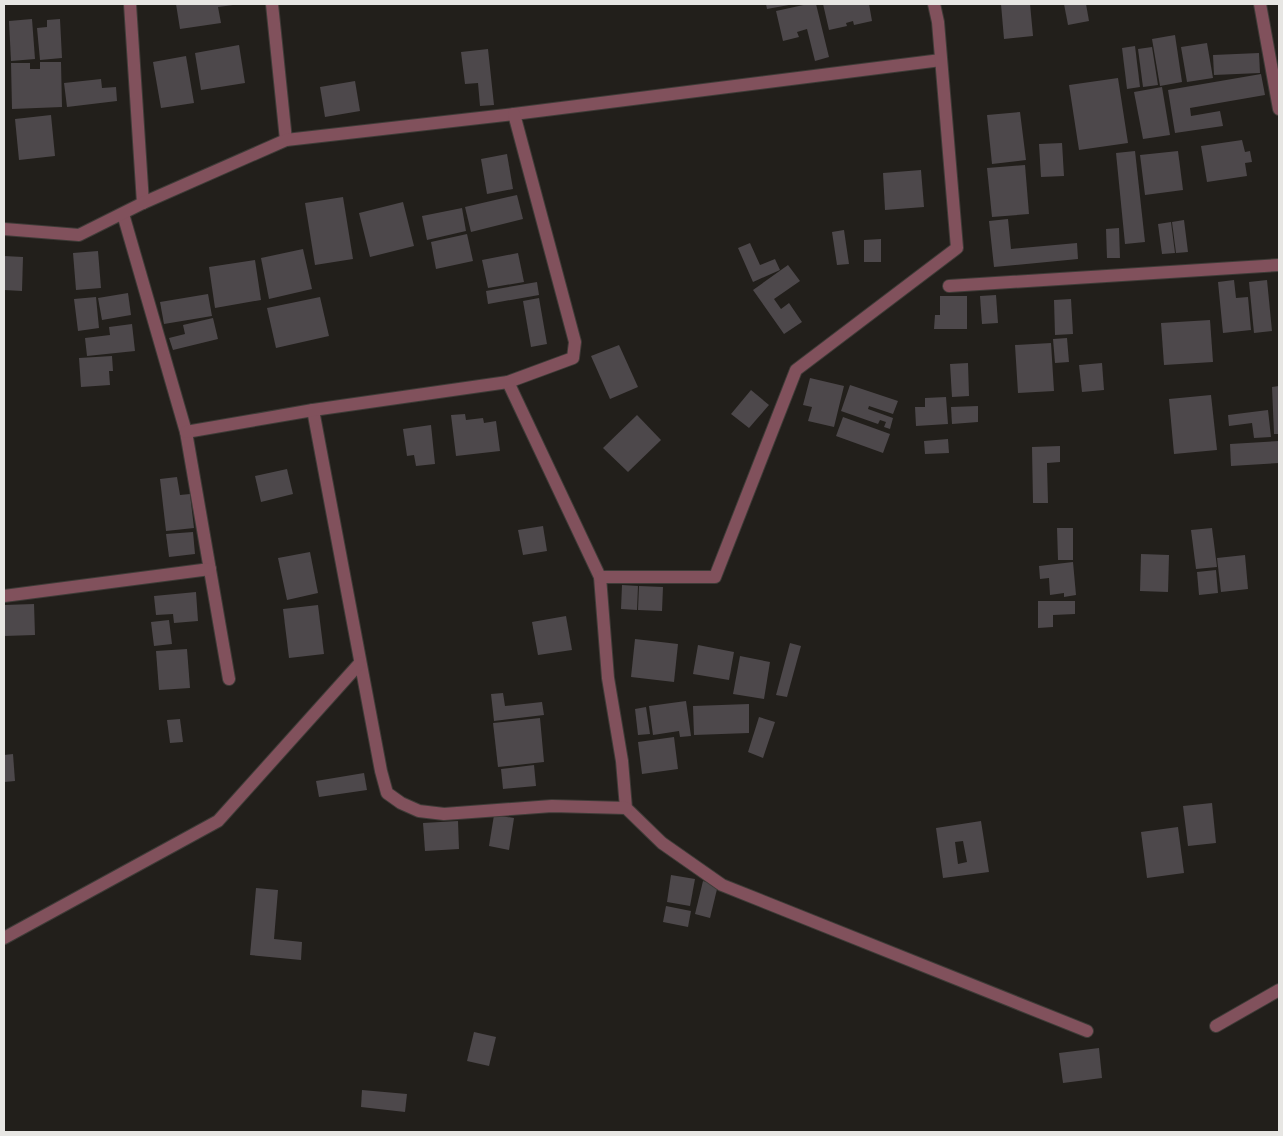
<svg xmlns="http://www.w3.org/2000/svg" width="1283" height="1136" font-family="Mulish,sans-serif">
	<style>
		.building { fill: #4d484b; fill-rule: evenodd }
		.lines { fill: none; stroke-linecap: round; stroke-linejoin: round }
		.street-casing { stroke: #3e3b37; stroke-width: 14 }
		.street { stroke: #81515c; stroke-width: 12 }
	</style>
	<rect width="100%" height="100%" fill="#221f1b"/>
	<g class="building">
		<polygon points="176,4 233,4 233,5 218,7 221,23 180,29"/>
		<polygon points="766,4 789,4 789,5 767,9"/>
		<polygon points="808,4 816,4 829,57 815,61 807,29 797,32 799,37 783,41 776,11"/>
		<polygon points="823,4 869,4 872,21 854,25 853,21 846,23 847,26 829,30"/>
		<polygon points="1001,4 1030,4 1033,36 1004,39"/>
		<polygon points="1064,4 1086,4 1089,21 1068,25"/>
		<polygon points="32,19 35,59 11,61 9,21"/>
		<polygon points="60,19 62,58 40,60 37,28 47,27 47,20"/>
		<polygon points="1175,35 1182,82 1160,86 1152,39"/>
		<polygon points="1207,43 1213,78 1187,82 1181,47"/>
		<polygon points="239,45 245,83 201,90 195,53"/>
		<polygon points="1135,46 1140,87 1127,89 1122,48"/>
		<polygon points="1152,47 1158,85 1143,87 1138,49"/>
		<polygon points="488,49 494,105 480,106 478,83 465,84 461,52"/>
		<polygon points="1259,53 1260,73 1214,75 1213,55"/>
		<polygon points="186,56 194,103 161,108 153,62"/>
		<polygon points="40,62 61,62 62,107 12,109 11,63 30,63 30,69 40,69"/>
		<polygon points="1261,74 1265,95 1190,108 1191,116 1220,111 1223,126 1175,133 1168,90"/>
		<polygon points="1118,78 1128,143 1079,150 1069,85"/>
		<polygon points="101,79 102,88 116,87 117,101 67,107 64,83"/>
		<polygon points="355,81 360,111 325,117 320,87"/>
		<polygon points="1162,87 1170,135 1143,139 1134,92"/>
		<polygon points="1020,112 1026,160 992,164 987,115"/>
		<polygon points="51,115 55,156 19,160 15,119"/>
		<polygon points="1242,140 1245,152 1250,151 1252,162 1245,163 1247,176 1207,182 1201,146"/>
		<polygon points="1062,143 1064,176 1041,177 1039,144"/>
		<polygon points="1135,151 1145,242 1125,244 1116,153"/>
		<polygon points="1178,151 1183,190 1145,195 1140,155"/>
		<polygon points="507,154 513,189 487,194 481,159"/>
		<polygon points="1025,165 1029,214 992,217 987,168"/>
		<polygon points="921,170 924,207 885,210 883,173"/>
		<polygon points="517,195 523,219 471,232 465,207"/>
		<polygon points="343,197 353,259 315,265 305,203"/>
		<polygon points="403,202 414,246 370,257 359,213"/>
		<polygon points="462,208 466,231 427,240 422,216"/>
		<polygon points="1008,219 1011,249 1077,243 1078,259 994,267 989,221"/>
		<polygon points="1184,220 1188,252 1176,253 1172,222"/>
		<polygon points="1171,222 1175,253 1162,254 1158,224"/>
		<polygon points="1119,228 1120,258 1107,258 1106,229"/>
		<polygon points="844,230 849,264 837,265 832,232"/>
		<polygon points="467,234 473,261 436,269 431,242"/>
		<polygon points="881,239 881,262 864,262 864,240"/>
		<polygon points="750,243 760,265 775,259 780,270 753,282 738,248"/>
		<polygon points="303,249 312,289 269,299 261,258"/>
		<polygon points="98,251 101,288 76,290 73,253"/>
		<polygon points="518,253 524,282 488,288 482,260"/>
		<polygon points="4,256 23,257 22,291 4,290"/>
		<polygon points="255,260 261,300 215,308 209,267"/>
		<polygon points="788,265 800,281 774,299 781,309 789,303 802,322 784,334 753,290"/>
		<polygon points="1234,280 1236,298 1248,297 1251,330 1223,333 1218,282"/>
		<polygon points="1267,280 1272,331 1254,333 1249,282"/>
		<polygon points="537,282 539,295 488,304 486,291"/>
		<polygon points="128,293 131,315 102,320 98,298"/>
		<polygon points="208,294 212,316 164,324 160,302"/>
		<polygon points="996,295 998,323 982,324 980,296"/>
		<polygon points="940,296 967,296 967,329 934,329 935,315 940,315"/>
		<polygon points="96,297 99,328 78,331 74,299"/>
		<polygon points="320,297 329,336 276,348 267,308"/>
		<polygon points="539,298 547,344 531,347 523,301"/>
		<polygon points="1071,299 1073,334 1055,335 1054,300"/>
		<polygon points="213,318 218,339 173,350 169,338 185,334 183,325"/>
		<polygon points="1210,320 1213,362 1164,365 1161,323"/>
		<polygon points="132,324 135,351 87,356 85,338 110,335 109,327"/>
		<polygon points="1067,338 1069,362 1055,363 1053,339"/>
		<polygon points="1051,343 1054,391 1018,393 1015,345"/>
		<polygon points="619,345 638,387 610,399 591,356"/>
		<polygon points="112,356 113,371 109,371 110,385 81,387 79,358"/>
		<polygon points="968,363 969,396 952,397 950,364"/>
		<polygon points="1102,363 1104,390 1082,392 1079,365"/>
		<polygon points="810,378 844,386 834,427 808,421 812,407 803,405"/>
		<polygon points="850,385 898,401 893,414 869,406 868,409 893,418 890,429 884,427 886,422 880,420 878,424 841,411"/>
		<polygon points="1279,386 1279,434 1274,434 1272,387"/>
		<polygon points="751,390 769,405 749,428 731,414"/>
		<polygon points="1211,395 1217,450 1174,454 1169,399"/>
		<polygon points="946,397 948,424 916,426 915,407 925,407 925,398"/>
		<polygon points="978,406 978,422 952,424 951,407"/>
		<polygon points="1268,410 1271,437 1254,438 1252,423 1229,426 1228,415"/>
		<polygon points="465,414 466,420 483,418 484,423 496,421 500,451 456,456 451,415"/>
		<polygon points="637,415 661,440 628,472 603,448"/>
		<polygon points="843,417 890,434 883,453 836,436"/>
		<polygon points="431,425 435,464 416,466 414,455 407,456 403,429"/>
		<polygon points="948,439 949,453 925,454 924,441"/>
		<polygon points="1279,441 1279,463 1231,466 1230,444"/>
		<polygon points="1060,446 1060,462 1047,463 1048,503 1033,503 1032,447"/>
		<polygon points="287,469 293,494 261,502 255,476"/>
		<polygon points="177,477 180,495 190,494 194,528 166,531 160,479"/>
		<polygon points="543,526 547,551 523,555 518,530"/>
		<polygon points="1057,528 1073,528 1073,560 1058,560"/>
		<polygon points="1212,528 1217,567 1196,569 1191,530"/>
		<polygon points="193,532 195,554 169,557 166,534"/>
		<polygon points="310,552 318,593 287,600 278,558"/>
		<polygon points="1141,554 1169,555 1168,592 1140,591"/>
		<polygon points="1245,555 1248,589 1221,592 1217,558"/>
		<polygon points="1073,562 1076,595 1064,597 1064,593 1050,595 1049,578 1040,579 1039,566"/>
		<polygon points="1216,570 1218,593 1199,595 1197,572"/>
		<polygon points="622,585 638,586 637,610 621,609"/>
		<polygon points="639,586 663,587 662,611 638,610"/>
		<polygon points="196,592 198,621 174,623 173,614 156,615 154,596"/>
		<polygon points="1038,601 1075,601 1075,614 1053,615 1053,627 1038,628"/>
		<polygon points="34,604 35,635 4,636 4,605"/>
		<polygon points="318,605 324,654 289,658 283,609"/>
		<polygon points="566,616 572,650 538,655 532,622"/>
		<polygon points="169,620 172,644 154,646 151,622"/>
		<polygon points="635,639 678,644 674,682 631,677"/>
		<polygon points="790,643 801,646 787,697 776,695"/>
		<polygon points="698,645 734,652 729,680 693,674"/>
		<polygon points="187,649 190,688 159,690 156,651"/>
		<polygon points="740,656 770,662 764,699 733,694"/>
		<polygon points="503,693 505,706 542,702 544,715 494,721 491,694"/>
		<polygon points="686,701 691,736 680,737 679,731 653,735 649,706"/>
		<polygon points="749,704 749,733 694,735 693,706"/>
		<polygon points="646,707 650,734 638,735 635,709"/>
		<polygon points="759,717 775,722 763,758 748,752"/>
		<polygon points="540,718 544,762 498,767 493,723"/>
		<polygon points="180,719 183,742 170,743 167,720"/>
		<polygon points="674,737 678,769 642,774 638,742"/>
		<polygon points="13,754 15,781 4,782 4,755"/>
		<polygon points="534,765 536,786 503,789 501,769"/>
		<polygon points="364,773 367,790 319,797 316,781"/>
		<polygon points="1212,803 1216,843 1188,846 1183,806"/>
		<polygon points="494,815 514,818 509,850 489,846"/>
		<polygon points="458,821 459,849 425,851 423,823"/>
		<path d="M981,821L989,872L943,878L936,828ZM963,841L967,862L958,864L955,842Z"/>
		<polygon points="1178,827 1184,873 1147,878 1141,832"/>
		<polygon points="671,875 695,879 690,906 667,902"/>
		<polygon points="703,881 718,885 710,918 695,914"/>
		<polygon points="256,888 278,890 274,939 302,942 301,960 250,955"/>
		<polygon points="666,906 691,911 688,927 663,922"/>
		<polygon points="474,1032 496,1037 489,1066 467,1061"/>
		<polygon points="1099,1048 1102,1078 1063,1083 1059,1053"/>
		<polygon points="362,1090 407,1094 405,1112 361,1107"/>
	</g>
	<g class="lines">
		<g class="street-casing">
			<g id="street">
				<polyline points="130,4 143,203"/>
				<polyline points="272,4 286,140"/>
				<polyline points="1260,4 1279,109"/>
				<polyline points="123,214 186,432 229,679"/>
				<polyline points="4,229 79,235 143,203 286,140 514,114 941,60"/>
				<polyline points="949,286 1279,265"/>
				<polyline points="508,382 600,577 608,678 622,761 626,808 662,843 722,885 1087,1031"/>
				<polyline points="313,410 381,771 387,793 401,803 419,811 444,814 552,806 626,808"/>
				<polyline points="186,432 313,410 508,382 573,358 575,342 514,114"/>
				<polyline points="600,577 715,577 796,370 957,248 938,22 934,4"/>
				<polyline points="4,596 210,569"/>
				<polyline points="4,938 218,821 360,663"/>
				<polyline points="1216,1026 1279,990"/>
			</g>
		</g>
		<use href="#street" class="street"/>
	</g>
	<rect width="1283" height="1136" fill="none" stroke="#e7e6e3" stroke-width="10"/>
</svg>
